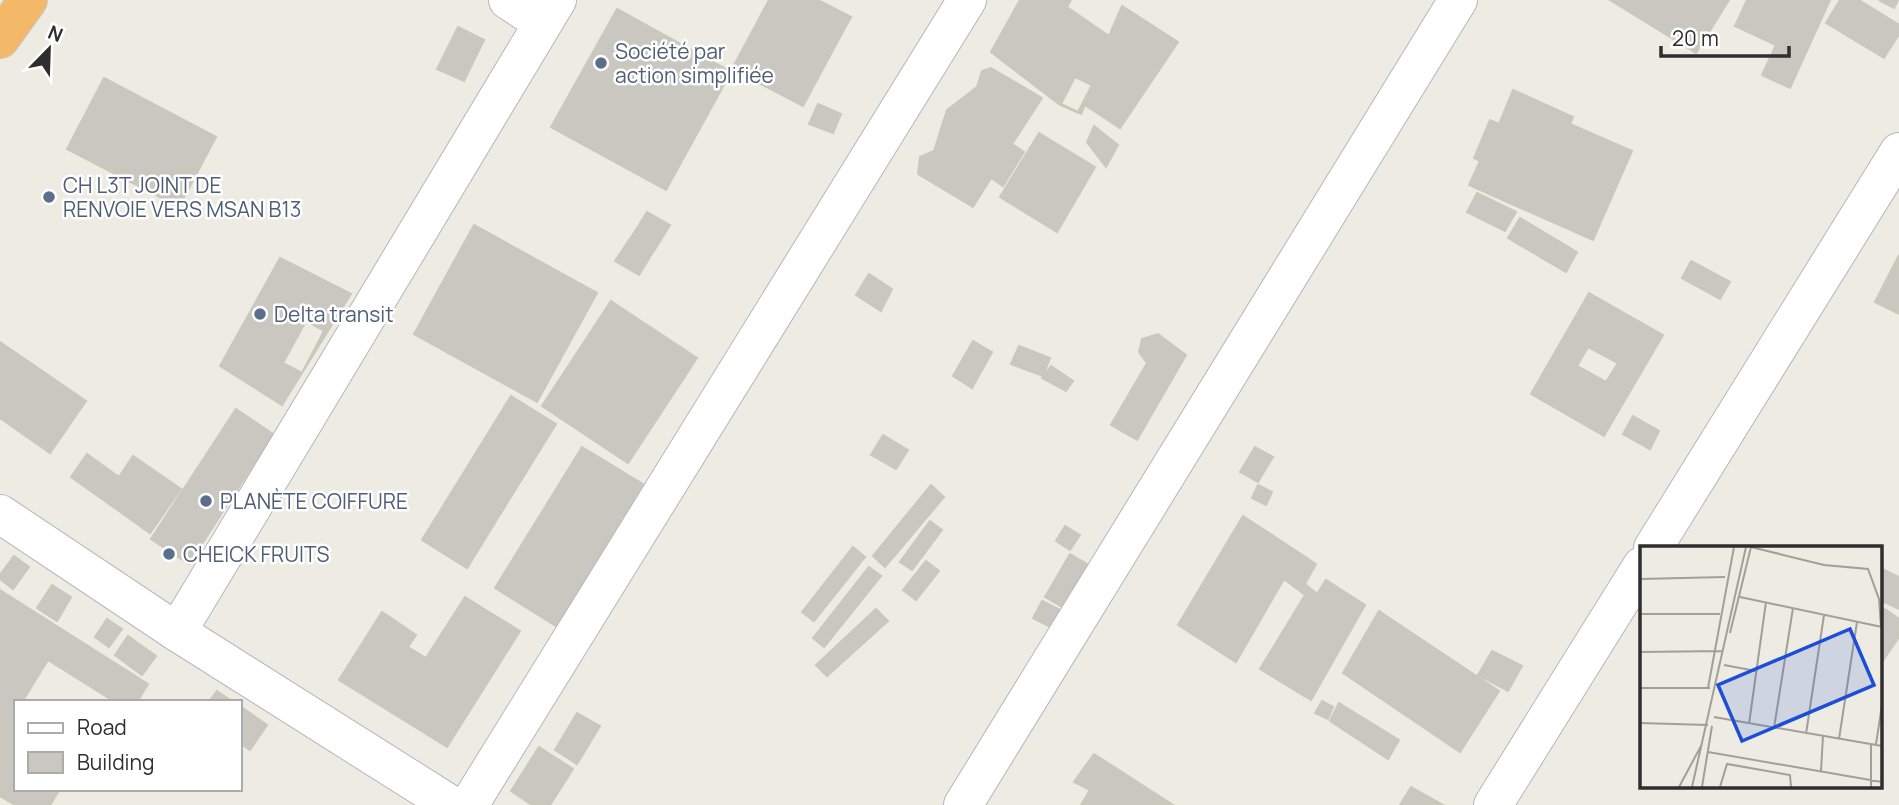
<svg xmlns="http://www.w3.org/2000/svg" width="1899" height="805" font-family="Manrope,sans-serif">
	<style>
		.building { fill: #cac7c1; stroke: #cac7bb; stroke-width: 2; fill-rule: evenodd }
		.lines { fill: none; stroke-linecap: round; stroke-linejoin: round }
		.minor-casing { stroke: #b5b6c0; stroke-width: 40 }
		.highway-casing { stroke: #c9c9c9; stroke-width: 40 }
		.minor { stroke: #fff; stroke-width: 38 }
		.highway { stroke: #f3b868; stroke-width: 38 }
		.service-dot { fill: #5c6f8a; stroke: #fff; stroke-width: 2.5 }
		.labels { text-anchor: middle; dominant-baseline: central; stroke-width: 5; stroke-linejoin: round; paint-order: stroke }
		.service-label { font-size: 21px; fill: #4e5e75; stroke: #fff; text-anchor: start }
		.inset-road { fill: none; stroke: #a19f9a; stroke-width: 2 }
		.view { fill: #1d4ed8; fill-opacity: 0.15; stroke: #1d4ed8; stroke-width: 3.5 }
		.inset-edge { fill: none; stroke: #2e2e2e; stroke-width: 3.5 }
	</style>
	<rect width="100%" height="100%" fill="#eeebe2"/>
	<g class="building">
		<polygon points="769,0 818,0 851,17 803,106 732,69"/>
		<path d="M1020,0H1071L1067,7L1109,36L1122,6L1178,42L1120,128L1085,105L1081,114L1060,105L991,52ZM1075,77L1092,85L1078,112L1061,104Z"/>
		<polygon points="1610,0 1729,0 1696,53"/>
		<polygon points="1747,0 1830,0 1790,88 1762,75 1776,45 1735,26"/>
		<polygon points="1840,0 1859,0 1899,25 1899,34 1884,58 1826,23"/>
		<polygon points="1879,0 1898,0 1894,8"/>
		<polygon points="617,9 731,72 666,190 551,127"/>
		<polygon points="458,27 484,40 464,81 437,69"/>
		<polygon points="991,68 1042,98 1012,144 1024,152 1003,186 991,178 973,207 918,174 920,157 934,151 947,110 977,87 982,71"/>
		<polygon points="104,78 216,137 179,207 67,149"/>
		<polygon points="1513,90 1573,117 1570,124 1632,151 1593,240 1469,185 1480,161 1474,158 1490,120 1499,124"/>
		<polygon points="818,104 841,114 833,133 809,124"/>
		<polygon points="1094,126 1118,145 1106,167 1087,142"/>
		<polygon points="1039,133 1095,167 1057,232 1000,197"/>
		<polygon points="1477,193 1516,212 1505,231 1467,212"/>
		<polygon points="647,212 670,225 654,251 630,239"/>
		<polygon points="1520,218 1577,252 1566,272 1508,238"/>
		<polygon points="474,225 597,293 537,402 414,334"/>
		<polygon points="629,240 653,252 639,275 615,261"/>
		<polygon points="1899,255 1899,314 1875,302"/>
		<path d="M280,258L351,294L282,405L220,366ZM306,321L324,331L302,373L283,363Z"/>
		<polygon points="1691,261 1730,282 1720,299 1682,278"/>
		<polygon points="869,274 892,289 881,311 856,295"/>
		<path d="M1589,293L1663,335L1604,436L1531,394ZM1588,347L1618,363L1606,382L1577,366Z"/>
		<polygon points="611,301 697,358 628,463 542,406"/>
		<polygon points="1158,334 1186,355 1137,440 1111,425 1147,363 1139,352 1142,339"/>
		<polygon points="973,341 992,352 972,388 953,376"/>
		<polygon points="0,342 86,401 50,453 0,418"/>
		<polygon points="1019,346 1050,358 1043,376 1011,364"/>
		<polygon points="1051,366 1073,381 1066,391 1042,378"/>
		<polygon points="511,396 556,424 467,568 422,540"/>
		<polygon points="236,409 273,434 189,564 151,539"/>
		<polygon points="1633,416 1659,431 1650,449 1623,434"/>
		<polygon points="883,435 908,450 896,469 871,455"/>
		<polygon points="582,447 643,484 556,626 495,588"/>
		<polygon points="1255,447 1273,457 1258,482 1240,472"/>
		<polygon points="87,454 119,477 133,456 181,489 150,533 71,477"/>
		<polygon points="931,485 944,497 885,567 873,556"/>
		<polygon points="1258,485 1272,492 1266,505 1252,498"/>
		<polygon points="1243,516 1316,564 1305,584 1317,594 1326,580 1365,605 1311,700 1260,669 1305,595 1284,579 1236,662 1178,625"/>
		<polygon points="930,521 942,530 912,570 900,562"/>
		<polygon points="1065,526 1080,535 1070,550 1056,541"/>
		<polygon points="853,547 865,557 814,621 802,612"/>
		<polygon points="1070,554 1094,568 1069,611 1045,597"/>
		<polygon points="14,556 29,567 13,589 0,579 0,575"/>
		<polygon points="926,561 939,571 916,600 903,590"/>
		<polygon points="869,567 881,576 824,647 813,638"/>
		<polygon points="1880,568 1899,577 1899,609 1880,600"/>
		<polygon points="52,585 71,597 57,621 37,608"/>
		<polygon points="0,590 148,684 137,702 115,702 48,660 22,702 16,702 14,714 16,789 60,789 50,805 15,805 0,796"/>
		<polygon points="465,597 520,631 447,747 339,680 382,612 416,635 408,647 426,658"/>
		<polygon points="1042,601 1064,612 1054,629 1033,618"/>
		<polygon points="876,609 888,621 827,676 816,665"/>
		<polygon points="1885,609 1899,619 1899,637 1880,665 1880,617"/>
		<polygon points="1379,611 1499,691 1460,752 1343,673"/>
		<polygon points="107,619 122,629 109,647 95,637"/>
		<polygon points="128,636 156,656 142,675 115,655"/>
		<polygon points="1492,651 1522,666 1508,691 1478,675"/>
		<polygon points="217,691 233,702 209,702"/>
		<polygon points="1322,701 1333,707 1328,719 1315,713"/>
		<polygon points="1339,703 1399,740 1388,759 1330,721"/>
		<polygon points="240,706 267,725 250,750 240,743"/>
		<polygon points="577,713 600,726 577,764 555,750"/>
		<polygon points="539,747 573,769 550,805 532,805 511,791"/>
		<polygon points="1094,754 1173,805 1081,805 1090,790 1074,782"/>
		<polygon points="1411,787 1443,805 1400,805"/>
	</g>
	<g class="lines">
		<g class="minor-casing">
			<g id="minor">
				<polyline points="508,0 543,23"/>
				<polyline points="0,514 177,632 451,805"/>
				<polyline points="1653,548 1899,152"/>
				<polyline points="177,632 557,0"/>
				<polyline points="469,805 967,0"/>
				<polyline points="963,805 1458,0"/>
				<polyline points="1493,805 1642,566"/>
			</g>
		</g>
		<g class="highway-casing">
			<polyline id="highway" points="0,39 28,0"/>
		</g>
		<use href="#minor" class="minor"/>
		<use href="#highway" class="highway"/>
	</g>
	<g class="service-dot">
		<circle cx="601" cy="63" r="7"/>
		<circle cx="49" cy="197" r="7"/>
		<circle cx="260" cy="314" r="7"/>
		<circle cx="206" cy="501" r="7"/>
		<circle cx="169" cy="554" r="7"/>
	</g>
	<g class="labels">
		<g class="service-label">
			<text x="615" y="51">Société par<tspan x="615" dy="24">action simplifiée</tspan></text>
			<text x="63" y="185">CH L3T JOINT DE<tspan x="63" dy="24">RENVOIE VERS MSAN B13</tspan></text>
			<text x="274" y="314">Delta transit</text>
			<text x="220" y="501">PLANÈTE COIFFURE</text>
			<text x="183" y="554">CHEICK FRUITS</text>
		</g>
	</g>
	<g transform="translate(1640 546)">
		<rect width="242" height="242" fill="#eeebe2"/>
		<path class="inset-road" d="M111,1L184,19L228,23L239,53L241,81M0,33L85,31M100,51L242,81M0,68H80M90,87L111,1M0,106L82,105M84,119L116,125M0,142H70M68,142L94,1M74,171L242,200M0,177L68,179M109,178L126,56M134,182L153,62M166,188L184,69M199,193L217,76M231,198V241M236,198L242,159M68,206L242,236M181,225L183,190M39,241L61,200M52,241L106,1M62,241L72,180M80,241L87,218L150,229L151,241"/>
		<path class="view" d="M210,83L234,139L102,195L78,139Z"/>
		<rect width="242" height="242" class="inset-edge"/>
	</g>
	<rect x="14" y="700" width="228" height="91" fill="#ffffff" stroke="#ababab" stroke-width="2"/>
	<rect x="28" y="723" width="35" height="10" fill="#ffffff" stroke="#ababab" stroke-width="2"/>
	<text x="77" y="735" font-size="21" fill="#2e2e2e">Road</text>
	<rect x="28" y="752" width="35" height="21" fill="#cac7c1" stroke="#ababab" stroke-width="2"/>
	<text x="77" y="770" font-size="21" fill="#2e2e2e">Building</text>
	<g transform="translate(49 49) rotate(23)" stroke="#ffffff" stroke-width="5" paint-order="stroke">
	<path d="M0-5L12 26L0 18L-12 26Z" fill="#2e2e2e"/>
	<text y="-10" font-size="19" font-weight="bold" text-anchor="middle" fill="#2e2e2e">N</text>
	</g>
	<path d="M1661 46v10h128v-10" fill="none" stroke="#2e2e2e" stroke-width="3.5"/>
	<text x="1672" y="46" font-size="21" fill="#2e2e2e" stroke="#ffffff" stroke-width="5" paint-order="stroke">20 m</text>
</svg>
